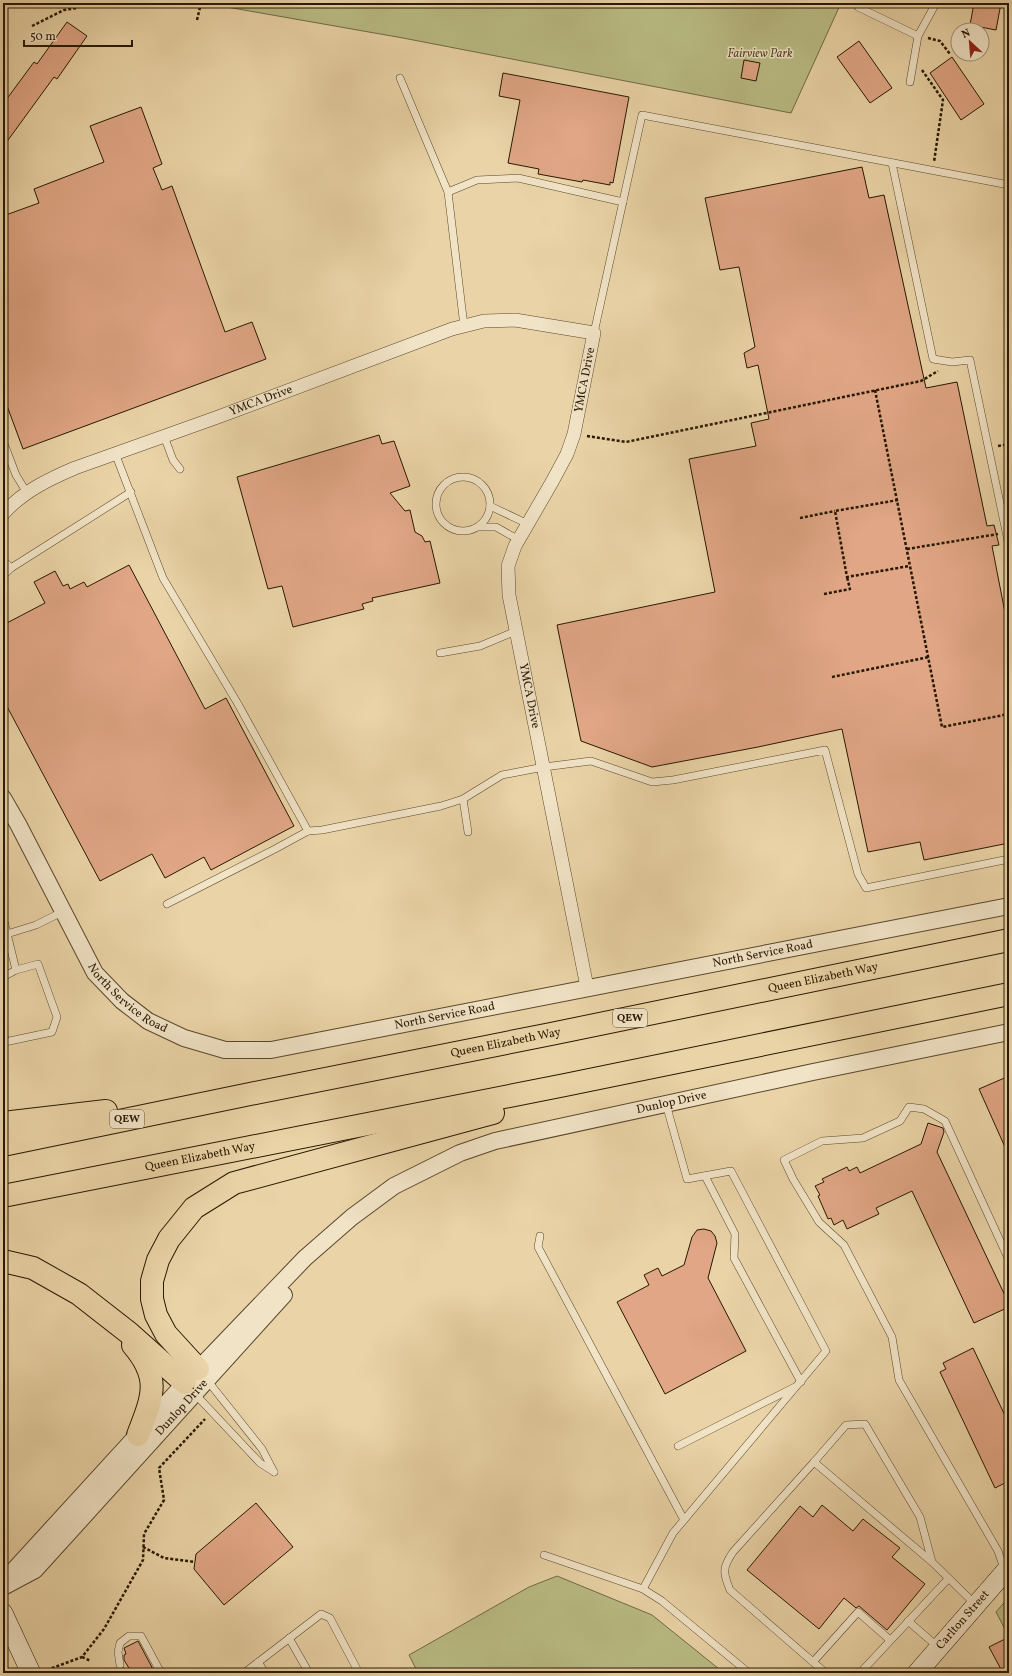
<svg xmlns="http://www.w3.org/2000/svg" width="1012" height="1676" font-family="Vollkorn,serif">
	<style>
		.green { fill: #babc85; stroke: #716a44 }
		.building { fill: #e0a685; stroke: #281802 }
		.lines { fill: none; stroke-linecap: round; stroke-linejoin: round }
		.service-casing { stroke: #58472b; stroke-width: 8 }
		.minor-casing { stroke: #58472b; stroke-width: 14 }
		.tertiary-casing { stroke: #58472b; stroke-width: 18 }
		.secondary-casing { stroke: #281802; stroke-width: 20 }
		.motorway-casing { stroke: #281802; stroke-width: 24 }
		.path { stroke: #281802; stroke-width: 2.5; stroke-dasharray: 3 2; stroke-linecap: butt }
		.service { stroke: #f1e3c6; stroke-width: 7 }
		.minor { stroke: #f1e3c6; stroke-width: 13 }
		.tertiary { stroke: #f1e3c6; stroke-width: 16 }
		.secondary { stroke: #f1e3c6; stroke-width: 19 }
		.motorway { stroke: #ead4a7; stroke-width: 22 }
		.labels { text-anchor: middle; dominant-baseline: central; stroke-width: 3; stroke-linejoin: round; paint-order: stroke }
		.shield { fill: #f1e3c6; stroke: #64553d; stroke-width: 1 }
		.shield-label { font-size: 11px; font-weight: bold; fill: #281802 }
		.park-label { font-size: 12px; font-style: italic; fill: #544929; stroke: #f1e3c6 }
		.street-label { font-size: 12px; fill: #281802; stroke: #f1e3c6 }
	</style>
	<rect width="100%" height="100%" fill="#ead4a7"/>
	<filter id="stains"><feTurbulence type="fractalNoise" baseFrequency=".005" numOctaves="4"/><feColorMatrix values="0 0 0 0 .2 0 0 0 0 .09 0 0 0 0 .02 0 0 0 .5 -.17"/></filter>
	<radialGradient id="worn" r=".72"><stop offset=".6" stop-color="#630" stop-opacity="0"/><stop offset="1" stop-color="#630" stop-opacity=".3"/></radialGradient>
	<g class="green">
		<polygon points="204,3 841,3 791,113 403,38"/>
		<polygon points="557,1576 652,1615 724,1673 418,1673 409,1655 529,1587"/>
		<polygon points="1009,1597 1009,1637 996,1612"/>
	</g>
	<g class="building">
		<polygon points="974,3 1001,3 996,30 970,25"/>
		<polygon points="67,22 87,36 57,79 54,77 3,147 3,104 34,62 37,64"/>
		<polygon points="859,41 892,88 870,103 837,57"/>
		<polygon points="952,57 984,104 961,120 930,73"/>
		<polygon points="744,60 760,63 756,81 741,78"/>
		<polygon points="503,73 629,97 613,183 610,182 610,185 583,180 582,182 538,174 539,169 508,163 520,100 499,96"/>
		<polygon points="141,107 162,164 153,168 162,190 172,186 225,332 252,322 266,359 23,449 3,395 3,216 39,203 34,189 104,162 90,126"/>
		<polygon points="862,167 869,198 884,195 926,388 957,382 987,526 994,525 999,545 992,546 1009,633 1009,843 924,860 920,842 868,852 842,729 758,747 652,767 581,741 557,625 715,592 689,459 756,446 751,423 769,419 758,365 747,368 744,353 755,347 739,267 720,270 705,198"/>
		<polygon points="379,435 382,444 394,441 410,486 390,493 405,511 410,510 415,532 422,536 425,542 430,541 440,583 372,598 373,601 362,604 364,609 293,627 282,586 268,589 237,477"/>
		<polygon points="129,565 205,709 226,698 294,826 211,870 204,857 165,878 152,854 100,881 3,699 3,625 45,603 34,582 55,571 63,586 68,584 70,589 84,582 87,587"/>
		<polygon points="1009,1076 1009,1156 979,1089"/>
		<polygon points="928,1123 943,1128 944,1132 937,1152 1009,1304 1009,1307 974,1323 912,1191 876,1208 879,1214 847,1229 843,1220 834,1225 831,1218 828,1219 818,1196 820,1195 815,1186 824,1182 822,1179 847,1167 849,1171 857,1167 860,1173 921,1144"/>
		<polygon points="704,1229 711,1231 715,1236 717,1243 708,1278 746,1351 665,1394 617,1302 649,1285 644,1275 658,1268 662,1276 684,1265 692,1237 697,1230"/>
		<polygon points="973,1348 1009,1424 1009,1481 995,1488 940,1372 946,1369 943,1363"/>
		<polygon points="256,1503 293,1547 224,1605 194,1569 196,1554"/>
		<polygon points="822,1505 853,1531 863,1519 900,1548 892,1557 925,1584 887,1630 859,1606 856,1608 844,1598 819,1629 747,1570 800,1506 813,1517"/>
		<polygon points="1009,1637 1009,1673 1003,1673 989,1647"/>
		<polygon points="138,1641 155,1673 132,1673 124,1660 124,1655 126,1654 124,1648"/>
	</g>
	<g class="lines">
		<g class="service-casing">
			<g id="service">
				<polyline points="858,7 918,36 936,3"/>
				<polyline points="400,78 448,192 464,326"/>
				<polyline points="910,82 918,36"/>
				<polyline points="892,163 933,359 952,362 970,360 1009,546"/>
				<polyline points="448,192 477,180 518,178 623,202"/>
				<polyline points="594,333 642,115 1009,185"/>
				<polyline points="164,436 173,460 180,469"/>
				<polyline points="3,441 16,475 27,493"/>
				<polyline points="115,453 163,578 238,704 308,831 275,849 167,904"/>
				<circle cx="463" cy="504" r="27"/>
				<polyline points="490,506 528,524"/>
				<polyline points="478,527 496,527 519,540"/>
				<polyline points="3,560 11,568 3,576"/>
				<polyline points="11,568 131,492"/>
				<polyline points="440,653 480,646 516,631"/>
				<polyline points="463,799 468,832"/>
				<polyline points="308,831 322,830 441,806 463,799 502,775 544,767 591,761 652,782 673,780 825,750 858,874 866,888 1009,859"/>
				<polyline points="3,917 16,970 3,977"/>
				<polyline points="7,934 36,925 62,912"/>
				<polyline points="3,1027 5,1042 3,1043"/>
				<polyline points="5,1042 52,1032 57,1017 38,964 16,970"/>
				<polyline points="705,1176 735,1234 734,1258 801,1382"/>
				<polyline points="540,1236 538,1247 684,1520"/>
				<polyline points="207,1380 262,1449 274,1472"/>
				<polyline points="195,1394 260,1463 274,1472"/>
				<polyline points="678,1446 795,1387"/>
				<polyline points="544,1555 643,1589 662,1601 749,1673"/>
				<polyline points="932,1562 814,1462 846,1425 865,1424 920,1517 932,1562 976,1605"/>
				<polyline points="1004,1569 998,1551 899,1380 892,1337 844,1245 819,1222 793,1179 784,1160 822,1141 863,1138 900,1121 909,1107 924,1109 945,1121 1009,1260"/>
				<polyline points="643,1589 673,1533 826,1351 731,1171 687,1179 666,1104"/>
				<polyline points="908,1621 938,1647"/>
				<polyline points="289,1638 309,1673"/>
				<polyline points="258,1662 265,1673"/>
				<path d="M813,1662L730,1590C723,1573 722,1568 733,1552L814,1462"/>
				<polyline points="120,1665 118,1652 120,1643 129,1636 141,1636 161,1673"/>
				<polyline points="244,1673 321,1614 330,1618 359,1673"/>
				<polyline points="826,1673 813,1662 858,1612 890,1640"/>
				<polyline points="860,1673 948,1579"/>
			</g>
		</g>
		<g class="minor-casing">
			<g id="minor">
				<path id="s1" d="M3,514C22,492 49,479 75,468L218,417L452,329L484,321L515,320L594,333L574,434L567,454L552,482L515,546L508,566L509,595L587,987"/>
			</g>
		</g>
		<g class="tertiary-casing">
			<g id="tertiary">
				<path id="s2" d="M3,798L18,824L95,973L122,1001L148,1021L184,1038L225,1050H271L1009,906"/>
				<path id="s3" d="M3,1582L185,1383L305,1258L352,1217L394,1186L460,1153L495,1141L813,1072L1009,1032"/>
				<path id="s4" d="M5,1586L35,1570L284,1295"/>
			</g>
		</g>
		<g class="secondary-casing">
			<g id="secondary">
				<polyline points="3,1613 31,1673"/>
				<path id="s5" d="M917,1673L1009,1567"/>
			</g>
		</g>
		<g class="motorway-casing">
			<g id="motorway">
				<polyline points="3,1123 106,1111"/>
				<path id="s6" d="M3,1145L250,1094L551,1034L1009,940"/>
				<path id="s7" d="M3,1196L565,1085L1009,994"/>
				<polyline points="3,1261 33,1268 79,1294 129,1333 185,1383"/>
				<path d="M133,1345C162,1379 152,1398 138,1435"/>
				<polyline points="198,1369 166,1334 156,1315 152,1299 152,1281 158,1260 169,1239 194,1208 234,1183 493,1113"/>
			</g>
		</g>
		<g class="path">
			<polyline points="197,20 201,3"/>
			<polyline points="32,26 64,10 77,8 84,3"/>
			<polyline points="928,38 940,41 950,54"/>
			<polyline points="922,70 943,100 934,162"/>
			<polyline points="875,390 942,727 1009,714"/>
			<polyline points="587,436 626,442 921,381 938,371"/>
			<polyline points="998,446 1009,444"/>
			<polyline points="898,500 835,511 847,577 909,566"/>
			<polyline points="800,518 835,511"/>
			<polyline points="907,549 998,534"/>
			<polyline points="824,594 850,589 847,577"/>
			<polyline points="832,677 929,657"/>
			<polyline points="143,1547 164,1558 195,1562"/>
			<polyline points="82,1657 91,1661"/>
			<polyline points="47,1670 82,1657 104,1629 143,1560 144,1534 164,1500 159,1468 205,1419"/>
		</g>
		<use href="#service" class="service"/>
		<use href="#minor" class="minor"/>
		<use href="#tertiary" class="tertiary"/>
		<use href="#secondary" class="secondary"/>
		<use href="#motorway" class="motorway"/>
	</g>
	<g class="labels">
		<g class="shield">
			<rect x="613" y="1009" width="34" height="18" rx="3"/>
			<rect x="110" y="1110" width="34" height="18" rx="3"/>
		</g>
		<g class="shield-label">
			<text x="630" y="1018">QEW</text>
			<text x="127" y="1119">QEW</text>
		</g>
		<g class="park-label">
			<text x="760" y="54">Fairview Park</text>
		</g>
		<g class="street-label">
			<text transform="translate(585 380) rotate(-79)">YMCA Drive</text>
			<text stroke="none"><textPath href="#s1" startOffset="284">YMCA Drive</textPath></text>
			<text stroke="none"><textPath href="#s1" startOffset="1015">YMCA Drive</textPath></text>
			<text stroke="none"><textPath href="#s2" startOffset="899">North Service Road</textPath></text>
			<text stroke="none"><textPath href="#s6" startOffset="837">Queen Elizabeth Way</textPath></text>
			<text stroke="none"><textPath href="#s2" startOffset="239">North Service Road</textPath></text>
			<text stroke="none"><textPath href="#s2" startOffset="575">North Service Road</textPath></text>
			<text stroke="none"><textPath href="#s6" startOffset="513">Queen Elizabeth Way</textPath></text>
			<text stroke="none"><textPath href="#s3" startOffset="849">Dunlop Drive</textPath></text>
			<text stroke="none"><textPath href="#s7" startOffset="201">Queen Elizabeth Way</textPath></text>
			<text stroke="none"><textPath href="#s4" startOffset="253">Dunlop Drive</textPath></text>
			<text stroke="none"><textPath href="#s5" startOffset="70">Carlton Street</textPath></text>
		</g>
	</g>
	<rect width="1012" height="1676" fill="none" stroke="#ead4a7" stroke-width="16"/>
	<rect x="4" y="4" width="1004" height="1668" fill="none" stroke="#281802" stroke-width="2"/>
	<rect x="8" y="8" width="996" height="1660" fill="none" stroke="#281802"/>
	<g transform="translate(970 42) rotate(334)"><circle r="19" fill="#f1e3c6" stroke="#a19278"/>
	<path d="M0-3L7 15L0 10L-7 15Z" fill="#8f2418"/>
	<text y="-6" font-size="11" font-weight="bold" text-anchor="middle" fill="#281802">N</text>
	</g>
	<path d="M24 40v6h108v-6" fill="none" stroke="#281802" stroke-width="2"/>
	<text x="30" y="40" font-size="12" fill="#281802" stroke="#f1e3c6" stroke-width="3" paint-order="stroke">50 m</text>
	<rect width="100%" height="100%" filter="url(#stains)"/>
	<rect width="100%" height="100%" fill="url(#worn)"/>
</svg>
